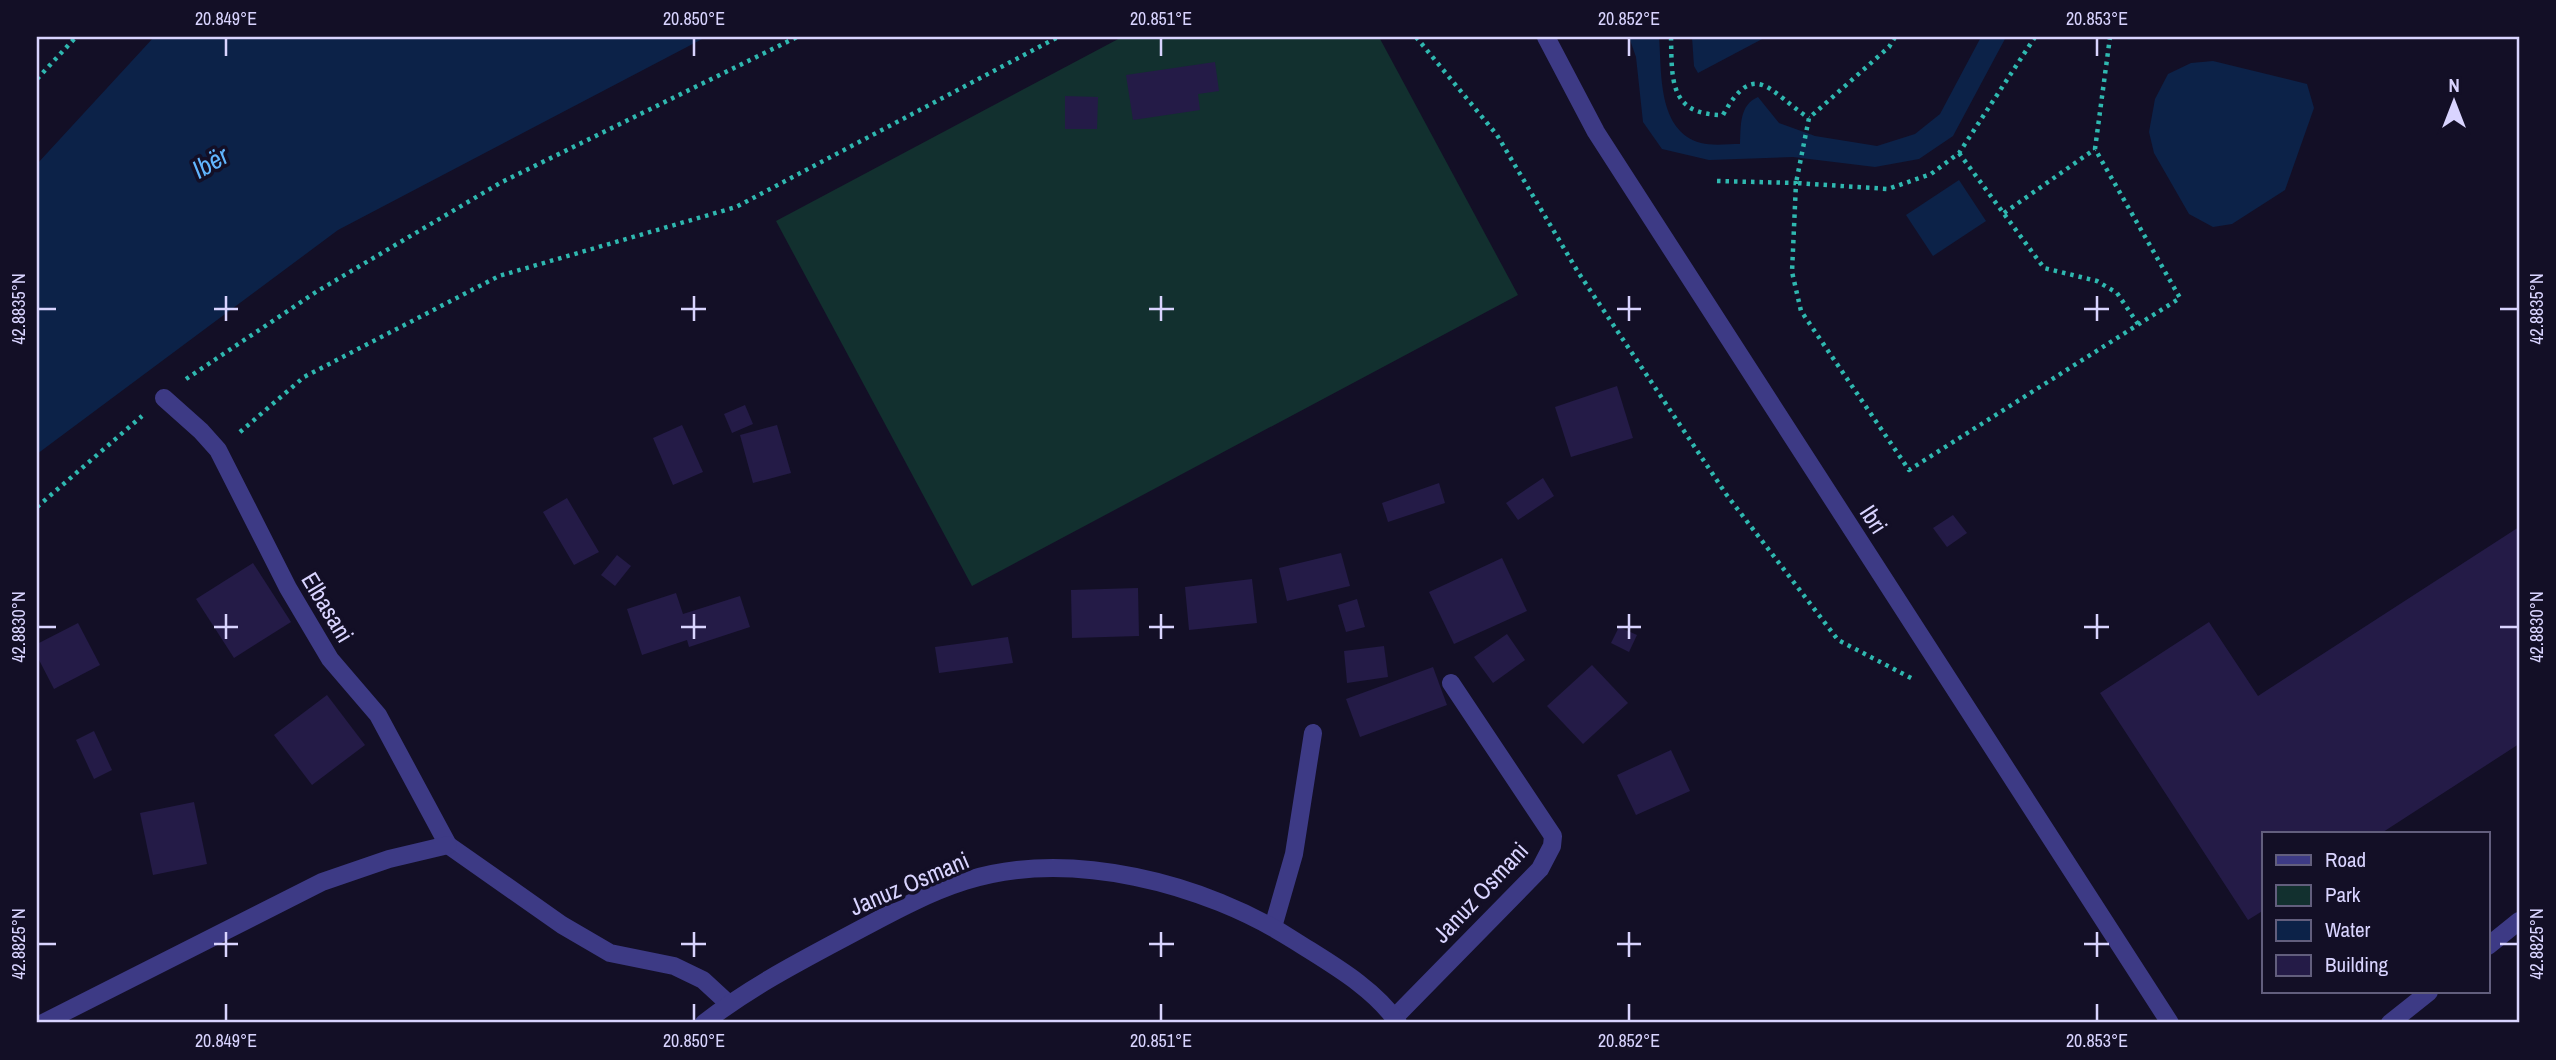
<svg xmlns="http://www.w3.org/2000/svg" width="2556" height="1060" font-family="'Archivo Narrow',sans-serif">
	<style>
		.green { fill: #12302f }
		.water { fill: #0c2248 }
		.building { fill: #241b47 }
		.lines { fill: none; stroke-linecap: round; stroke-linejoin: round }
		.path { stroke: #2fb8b0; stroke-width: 4.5; stroke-dasharray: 3.5 5; stroke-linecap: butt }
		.minor { stroke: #3d3a85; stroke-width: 18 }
		.tertiary { stroke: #3d3a85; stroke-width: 18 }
		.ticks { fill: none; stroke: #d9d4ff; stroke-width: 2.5 }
		.labels { text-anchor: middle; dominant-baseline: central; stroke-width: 7; stroke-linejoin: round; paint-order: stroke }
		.street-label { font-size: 24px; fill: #d9d4ff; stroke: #130f26 }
		.water-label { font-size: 26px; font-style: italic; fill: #62b6ff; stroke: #130f26 }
		.neatline { fill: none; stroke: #d9d4ff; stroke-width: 2.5 }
		.ticks-label { font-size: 18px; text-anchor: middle; fill: #d9d4ff }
	</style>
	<rect width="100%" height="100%" fill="#130f26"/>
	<polygon class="green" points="1122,37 1379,37 1518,295 972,586 776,221"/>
	<g class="water">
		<polygon points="154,37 706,37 338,230 37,454 37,164"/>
		<path d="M1629,37H1659C1662,72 1657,131 1701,143C1712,146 1729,144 1740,144C1741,126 1739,105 1758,97L1779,123L1815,136L1877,146L1915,134L1940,114L1981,37H2006L1953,136L1919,159L1875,167L1793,157L1709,160L1662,149L1643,122L1636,57Z"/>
		<polygon points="1692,37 1766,37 1698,73 1694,66"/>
		<polygon points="2213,61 2307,84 2314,108 2285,190 2232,224 2213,227 2189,214 2154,153 2149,132 2155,99 2168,74 2191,63"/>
		<polygon points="1959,180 1986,221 1933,256 1906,215"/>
	</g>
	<g class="building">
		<polygon points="1215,62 1219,91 1198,94 1200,110 1133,120 1126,75"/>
		<polygon points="1065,96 1098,97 1097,129 1065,129"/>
		<polygon points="1617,386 1633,438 1571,457 1555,407"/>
		<polygon points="745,405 753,424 732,433 724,414"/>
		<polygon points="682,425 703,472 673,485 653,438"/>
		<polygon points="777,425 791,473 753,483 740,435"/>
		<polygon points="1543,478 1554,496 1518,520 1506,503"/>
		<polygon points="1439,483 1445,503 1388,522 1382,503"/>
		<polygon points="567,498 599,552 574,565 543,512"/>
		<polygon points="1953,515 1967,533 1947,547 1933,528"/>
		<polygon points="2519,527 2519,744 2380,834 2264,834 2264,910 2248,920 2100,693 2209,622 2258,696"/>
		<polygon points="1341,553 1350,586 1287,601 1279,568"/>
		<polygon points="617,555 631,566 615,586 601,575"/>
		<polygon points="1502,558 1527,611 1454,644 1429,592"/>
		<polygon points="253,563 291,622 234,658 196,599"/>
		<polygon points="1252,579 1257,623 1189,630 1185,587"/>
		<polygon points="1138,588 1139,636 1072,638 1071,590"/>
		<polygon points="676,593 683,614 740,596 750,627 689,647 687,640 642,655 627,609"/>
		<polygon points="1357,599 1365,627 1346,632 1338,605"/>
		<polygon points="78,623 100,665 54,689 37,656 37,644"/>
		<polygon points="1619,627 1637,635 1629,652 1611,643"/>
		<polygon points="1507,634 1525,660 1493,683 1474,657"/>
		<polygon points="1008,637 1013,663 939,673 935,647"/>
		<polygon points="1384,646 1388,677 1347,683 1344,651"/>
		<polygon points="1592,665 1628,703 1583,744 1547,706"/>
		<polygon points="1433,667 1447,705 1360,737 1346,699"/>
		<polygon points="327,695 365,745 312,785 274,735"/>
		<polygon points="94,731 112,770 94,779 76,740"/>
		<polygon points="1671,750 1690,791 1636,815 1617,775"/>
		<polygon points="194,802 207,864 153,875 140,813"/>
	</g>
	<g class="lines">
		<g class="path">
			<polyline points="1416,37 1497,135 1578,272 1726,494 1838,640 1913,679"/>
			<path d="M1671,37C1672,80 1669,115 1723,115C1755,57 1770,93 1809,118"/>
			<polyline points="1895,37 1889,47 1809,118 1796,183 1888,189 1931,174 1959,153 2035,37"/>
			<polyline points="37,79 76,37"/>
			<polyline points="1959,153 2044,268 2097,281 2117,293 2138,324"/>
			<polyline points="1717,181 1796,183 1792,272 1801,311 1909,470 2180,298 2095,149 2110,37"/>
			<polyline points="2004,213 2095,149"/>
			<polyline points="186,379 316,292 500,183 797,37"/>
			<polyline points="240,432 304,377 499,276 736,207 1058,37"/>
			<polyline points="37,507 142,416"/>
		</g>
		<g class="minor">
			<polyline points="1546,37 1596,132 2170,1023"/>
			<polyline points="164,398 201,431 218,450 288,588 330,659 378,715 448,845 562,925 610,953 674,966 703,980 729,1004"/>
			<polyline points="1273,927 1294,854 1313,733"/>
			<polyline points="2488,946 2519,921"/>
			<polyline points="1394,1018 1540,869 1552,846 1553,836 1451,683"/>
			<polyline points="43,1023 322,882 389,859 448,845"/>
			<polyline points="2390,1023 2429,992"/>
		</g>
		<path class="tertiary" d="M704,1023C746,990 793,965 840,940C880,919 921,895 965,881C1069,848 1205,883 1295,941C1331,964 1373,987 1398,1023"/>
	</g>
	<path class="ticks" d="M226,38V56M694,38V56M1161,38V56M1629,38V56M2097,38V56M226,296V321M694,296V321M1161,296V321M1629,296V321M2097,296V321M38,309H56M214,309H238M681,309H706M1149,309H1174M1617,309H1641M2084,309H2109M2500,309H2518M226,614V639M694,614V639M1161,614V639M1629,614V639M2097,614V639M38,627H56M214,627H238M681,627H706M1149,627H1174M1617,627H1641M2084,627H2109M2500,627H2518M226,932V957M694,932V957M1161,932V957M1629,932V957M2097,932V957M38,944H56M214,944H238M681,944H706M1149,944H1174M1617,944H1641M2084,944H2109M2500,944H2518M226,1004V1021M694,1004V1021M1161,1004V1021M1629,1004V1021M2097,1004V1021"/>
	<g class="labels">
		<g class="street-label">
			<text transform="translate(1874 519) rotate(57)">Ibri</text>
			<text transform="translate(328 607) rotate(59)">Elbasani</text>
			<text transform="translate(909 883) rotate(-23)">Januz Osmani</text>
			<text transform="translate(1480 892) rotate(-47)">Januz Osmani</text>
		</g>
		<g class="water-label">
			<text transform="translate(210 162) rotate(-30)">Ibër</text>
		</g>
	</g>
	<rect width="2556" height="1060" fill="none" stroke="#130f26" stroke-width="77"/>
	<rect x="2262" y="832" width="228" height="161" fill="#130f26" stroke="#625e7d" stroke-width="2"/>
	<rect x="2276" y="855" width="35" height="10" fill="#3d3a85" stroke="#625e7d" stroke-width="2"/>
	<text x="2325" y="867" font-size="21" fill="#d9d4ff">Road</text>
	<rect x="2276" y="885" width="35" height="21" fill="#12302f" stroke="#625e7d" stroke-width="2"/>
	<text x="2325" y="902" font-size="21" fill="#d9d4ff">Park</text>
	<rect x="2276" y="920" width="35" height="21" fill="#0c2248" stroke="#625e7d" stroke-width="2"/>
	<text x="2325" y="937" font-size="21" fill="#d9d4ff">Water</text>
	<rect x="2276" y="955" width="35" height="21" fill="#241b47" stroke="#625e7d" stroke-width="2"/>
	<text x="2325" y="972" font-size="21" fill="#d9d4ff">Building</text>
	<g transform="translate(2454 102)" stroke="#130f26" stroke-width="5" paint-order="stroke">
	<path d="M0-5L12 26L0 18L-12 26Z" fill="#d9d4ff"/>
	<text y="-10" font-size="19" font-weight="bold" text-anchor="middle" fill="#d9d4ff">N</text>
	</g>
	<rect x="38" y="38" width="2480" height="983" class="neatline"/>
	<g class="ticks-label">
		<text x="226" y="25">20.849°E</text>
		<text x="694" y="25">20.850°E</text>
		<text x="1161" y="25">20.851°E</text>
		<text x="1629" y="25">20.852°E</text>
		<text x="2097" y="25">20.853°E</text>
		<text transform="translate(19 309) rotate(-90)" y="6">42.8835°N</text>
		<text transform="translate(2537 309) rotate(-90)" y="6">42.8835°N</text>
		<text transform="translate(19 627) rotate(-90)" y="6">42.8830°N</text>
		<text transform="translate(2537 627) rotate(-90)" y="6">42.8830°N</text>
		<text transform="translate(19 944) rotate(-90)" y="6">42.8825°N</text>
		<text transform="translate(2537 944) rotate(-90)" y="6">42.8825°N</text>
		<text x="226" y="1047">20.849°E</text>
		<text x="694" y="1047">20.850°E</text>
		<text x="1161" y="1047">20.851°E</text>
		<text x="1629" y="1047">20.852°E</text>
		<text x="2097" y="1047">20.853°E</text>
	</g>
</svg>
